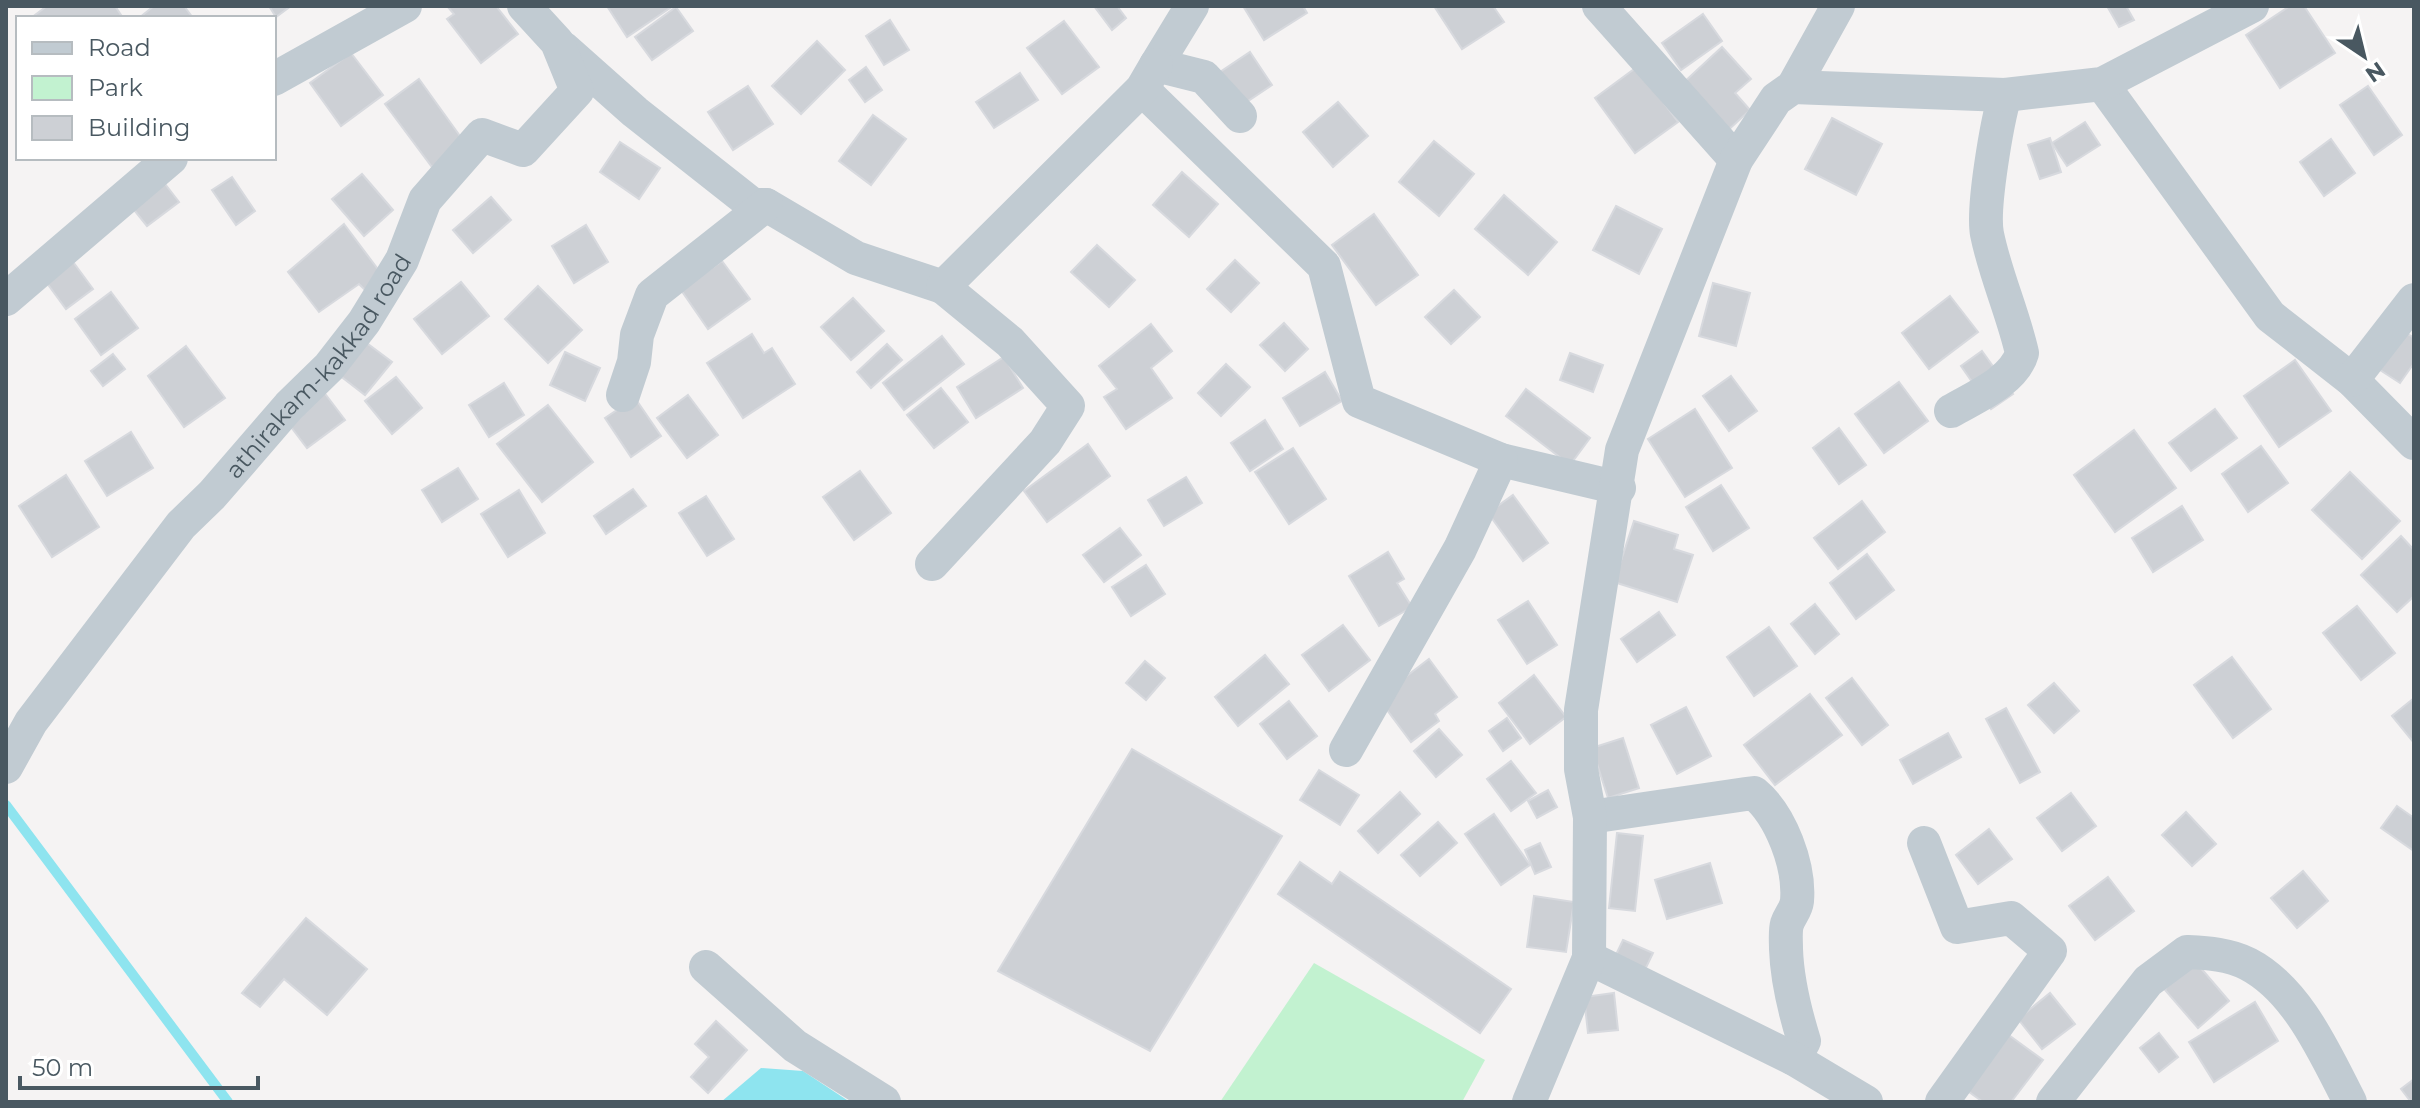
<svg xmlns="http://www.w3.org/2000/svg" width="2420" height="1108" font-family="Montserrat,sans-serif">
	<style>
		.green { fill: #c2f2d0 }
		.water { fill: #8ee4ef }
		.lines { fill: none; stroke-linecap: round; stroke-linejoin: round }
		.stream { stroke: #8ee4ef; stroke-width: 10 }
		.building { fill: #cdd0d5; stroke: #d7d9de; stroke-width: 2 }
		.minor { stroke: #c1cbd2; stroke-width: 34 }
		.labels { text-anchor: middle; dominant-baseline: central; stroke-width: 6; stroke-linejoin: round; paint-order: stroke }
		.street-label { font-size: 24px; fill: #495861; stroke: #fff }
	</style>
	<rect width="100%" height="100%" fill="#f5f3f3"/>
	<polygon class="green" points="1314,963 1485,1060 1462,1102 1220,1102"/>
	<polygon class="water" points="761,1068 803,1071 850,1102 721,1102"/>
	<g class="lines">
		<polyline class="stream" points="6,805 228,1102"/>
	</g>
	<g class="building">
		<polygon points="47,6 115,6 123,18 31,18"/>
		<polygon points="154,6 184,6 193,18 139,18"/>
		<polygon points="269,6 291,6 276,17"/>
		<polygon points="447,6 496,6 518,34 481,63 447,19 454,14"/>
		<polygon points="607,6 673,6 627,37"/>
		<polygon points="1094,6 1117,6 1126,18 1112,30"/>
		<polygon points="1243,6 1303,6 1307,13 1264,40"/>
		<polygon points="1434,6 1493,6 1504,22 1462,49"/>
		<polygon points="2107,6 2126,6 2134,20 2119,27"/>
		<polygon points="2290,6 2304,6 2335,53 2280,88 2246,35"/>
		<polygon points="676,7 693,31 652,60 635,37"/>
		<polygon points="1703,14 1722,41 1681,70 1662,43"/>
		<polygon points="890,20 909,50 884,65 866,36"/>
		<polygon points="1064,21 1099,67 1062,94 1027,48"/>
		<polygon points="817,41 845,70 801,114 772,86"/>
		<polygon points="1722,47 1751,79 1735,93 1750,110 1726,132 1682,84"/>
		<polygon points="1250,52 1272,85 1230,113 1208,80"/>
		<polygon points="351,53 383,95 341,126 310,83"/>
		<polygon points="866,67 882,90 865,102 849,80"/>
		<polygon points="1637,67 1678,122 1635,153 1595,98"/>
		<polygon points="1020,73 1038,100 994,128 976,102"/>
		<polygon points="419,79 465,143 432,167 385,104"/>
		<polygon points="748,86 773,124 733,150 708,112"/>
		<polygon points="2368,86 2402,135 2374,155 2340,105"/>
		<polygon points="1338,102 1368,136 1333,167 1303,132"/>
		<polygon points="873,115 906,139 871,185 839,161"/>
		<polygon points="1832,118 1882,144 1856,195 1805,169"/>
		<polygon points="2085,122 2100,145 2067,166 2052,143"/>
		<polygon points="2050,138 2061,172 2040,179 2028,145"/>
		<polygon points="2331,139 2355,173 2324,196 2300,162"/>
		<polygon points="1434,141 1474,174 1439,216 1399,182"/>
		<polygon points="620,142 660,168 639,199 600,172"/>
		<polygon points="1182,172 1218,204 1189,237 1153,205"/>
		<polygon points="362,174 393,210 364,236 332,199"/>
		<polygon points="232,177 255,211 236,225 212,190"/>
		<polygon points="162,180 179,202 147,226 130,205"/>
		<polygon points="1504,195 1557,242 1528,275 1475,229"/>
		<polygon points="491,197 511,220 473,253 453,230"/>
		<polygon points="1616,206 1662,229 1639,274 1593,250"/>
		<polygon points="1374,214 1418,275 1376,305 1332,245"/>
		<polygon points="344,224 383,276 365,290 359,284 319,312 288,272"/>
		<polygon points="586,225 608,262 574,283 552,246"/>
		<polygon points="1097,245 1135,280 1109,307 1071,272"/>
		<polygon points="68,255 93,289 66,309 41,275"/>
		<polygon points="1235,260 1259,283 1231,312 1207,289"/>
		<polygon points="722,261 750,299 708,329 681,290"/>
		<polygon points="461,282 489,316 442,354 414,319"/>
		<polygon points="1713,283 1750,293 1736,346 1699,336"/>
		<polygon points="538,286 582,330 548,363 505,319"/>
		<polygon points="1454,290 1480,317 1451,344 1425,317"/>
		<polygon points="111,292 138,328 101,355 75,319"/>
		<polygon points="1950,296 1978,332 1929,369 1902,333"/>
		<polygon points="853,298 884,331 851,360 821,327"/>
		<polygon points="1284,323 1308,349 1285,371 1260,345"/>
		<polygon points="1151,324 1172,351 1151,368 1172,398 1126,429 1104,397 1117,389 1099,366"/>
		<polygon points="2405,332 2414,338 2414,363 2400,383 2380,370"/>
		<polygon points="752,334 764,353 772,348 795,384 743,418 707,363"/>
		<polygon points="942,336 964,364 904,410 883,383"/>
		<polygon points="360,338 392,362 365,395 334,371"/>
		<polygon points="887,344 902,360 871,388 857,372"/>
		<polygon points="186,346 225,398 184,427 148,376"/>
		<polygon points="1982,351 2013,394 1991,409 1961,366"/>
		<polygon points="565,352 600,368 585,401 550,385"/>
		<polygon points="1570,353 1603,365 1593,392 1560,380"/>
		<polygon points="113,354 125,369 103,386 91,371"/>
		<polygon points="1004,357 1023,388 976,418 957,387"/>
		<polygon points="2295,360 2331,411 2279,447 2244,396"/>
		<polygon points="1226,364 1250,387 1221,416 1198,393"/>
		<polygon points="1325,372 1342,401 1300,426 1283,398"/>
		<polygon points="1731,376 1757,411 1729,431 1703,396"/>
		<polygon points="396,377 422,408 392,434 365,401"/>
		<polygon points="1899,382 1928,421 1884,453 1855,414"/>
		<polygon points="504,383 524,415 489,437 469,405"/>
		<polygon points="941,388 968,422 934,448 907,415"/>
		<polygon points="1526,389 1590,438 1570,465 1506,416"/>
		<polygon points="323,391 345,420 307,448 285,419"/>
		<polygon points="688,395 718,435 687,458 657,418"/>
		<polygon points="635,398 661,436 631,457 605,418"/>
		<polygon points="548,405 593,462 542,502 497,444"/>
		<polygon points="1695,409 1732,468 1685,497 1648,439"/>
		<polygon points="2215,409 2237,438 2191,471 2169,443"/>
		<polygon points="1265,420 1283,449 1250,471 1231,443"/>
		<polygon points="1839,428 1866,465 1839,484 1813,448"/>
		<polygon points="2134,430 2176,488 2115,532 2074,475"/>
		<polygon points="131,432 153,468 107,496 85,461"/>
		<polygon points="1088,444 1110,476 1047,522 1024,491"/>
		<polygon points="2261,446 2288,483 2248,512 2222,474"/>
		<polygon points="1293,448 1326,499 1289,524 1255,472"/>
		<polygon points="458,468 478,499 442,522 422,490"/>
		<polygon points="860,471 891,513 854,540 823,497"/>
		<polygon points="2350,472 2400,521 2362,559 2312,510"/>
		<polygon points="66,475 99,527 52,557 19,506"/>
		<polygon points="1186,477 1202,503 1164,526 1148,500"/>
		<polygon points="1721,485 1749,528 1713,551 1686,507"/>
		<polygon points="633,489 646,506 606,534 594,516"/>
		<polygon points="519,490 545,533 508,557 481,514"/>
		<polygon points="1513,495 1548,543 1523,561 1488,513"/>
		<polygon points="706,496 734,539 707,556 679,513"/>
		<polygon points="1862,501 1885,532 1838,569 1814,538"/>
		<polygon points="2182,506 2203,540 2153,572 2132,538"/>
		<polygon points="1634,521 1678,535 1674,549 1693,555 1677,602 1614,582"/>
		<polygon points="1120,528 1141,555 1104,582 1083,555"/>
		<polygon points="2401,536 2414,550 2414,596 2397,612 2361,575"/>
		<polygon points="1388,552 1404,579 1397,583 1412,607 1379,626 1349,576"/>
		<polygon points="1867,554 1894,590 1856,619 1830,583"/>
		<polygon points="1146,565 1165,594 1131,616 1112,587"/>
		<polygon points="1528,601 1557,645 1527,664 1498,620"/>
		<polygon points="1815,604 1839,634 1815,654 1791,624"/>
		<polygon points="2357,606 2395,653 2361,680 2323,633"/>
		<polygon points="1659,612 1675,635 1637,662 1621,639"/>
		<polygon points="1343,625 1370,660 1329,691 1302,655"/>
		<polygon points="1769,627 1797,666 1754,696 1727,657"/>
		<polygon points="1265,655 1289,684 1238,726 1215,697"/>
		<polygon points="2232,657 2271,709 2233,738 2194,685"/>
		<polygon points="1429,659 1457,697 1435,714 1439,721 1411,742 1378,698"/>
		<polygon points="1145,661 1165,678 1146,700 1126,683"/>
		<polygon points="1534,675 1566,717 1530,744 1499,703"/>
		<polygon points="1852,678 1888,725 1862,745 1826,698"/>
		<polygon points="2054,683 2079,711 2054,733 2028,705"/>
		<polygon points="1810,694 1842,735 1775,785 1744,745"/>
		<polygon points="2414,698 2414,743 2392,716"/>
		<polygon points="1289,701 1317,736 1287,759 1260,724"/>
		<polygon points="1686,707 1711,756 1677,774 1651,725"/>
		<polygon points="2006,708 2040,772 2020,783 1986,719"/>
		<polygon points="1507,718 1521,738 1503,751 1489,731"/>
		<polygon points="1439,729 1462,755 1436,777 1414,751"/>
		<polygon points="1948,733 1961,757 1913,784 1900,760"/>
		<polygon points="1623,738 1639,788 1608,798 1592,748"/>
		<polygon points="1132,749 1282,836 1150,1051 998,971"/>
		<polygon points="1511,761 1536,793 1511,811 1487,779"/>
		<polygon points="1319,770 1359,795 1340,825 1300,800"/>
		<polygon points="1548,790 1557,807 1537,818 1528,801"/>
		<polygon points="1400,792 1420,814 1378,853 1358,831"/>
		<polygon points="2071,793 2096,826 2062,851 2037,818"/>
		<polygon points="2397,806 2414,818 2414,851 2381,828"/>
		<polygon points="2186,812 2216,844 2192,866 2162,835"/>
		<polygon points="1494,814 1530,865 1501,885 1465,834"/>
		<polygon points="1438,822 1457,843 1420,876 1401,855"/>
		<polygon points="1989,829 2012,859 1978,884 1956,855"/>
		<polygon points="1617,833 1643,836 1635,911 1609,908"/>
		<polygon points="1540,843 1551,867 1535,874 1525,850"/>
		<polygon points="1300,862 1332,884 1340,872 1511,989 1480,1033 1278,894"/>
		<polygon points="1710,863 1722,903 1667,919 1655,880"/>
		<polygon points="2303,871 2328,901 2297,928 2271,898"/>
		<polygon points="2108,877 2134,911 2095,940 2069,906"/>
		<polygon points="1534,896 1574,902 1566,952 1527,947"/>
		<polygon points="306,918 367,969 327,1015 284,979 260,1007 242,993"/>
		<polygon points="1623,940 1653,953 1641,978 1611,965"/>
		<polygon points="2187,952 2229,1001 2198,1028 2165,990"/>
		<polygon points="1614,993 1618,1030 1588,1033 1584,997"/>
		<polygon points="2050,993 2075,1024 2042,1049 2018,1019"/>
		<polygon points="2255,1002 2278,1041 2214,1082 2189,1042"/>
		<polygon points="716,1021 747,1050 708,1093 691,1077 709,1057 695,1044"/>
		<polygon points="2006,1033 2043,1060 2011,1102 1983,1102 1965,1089"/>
		<polygon points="2159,1033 2178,1057 2159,1072 2140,1048"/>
		<polygon points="2414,1079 2414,1102 2411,1102 2401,1089"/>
	</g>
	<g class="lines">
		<g class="minor">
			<polyline points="1192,6 1156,65 1204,77 1240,116"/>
			<polyline points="1599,6 1736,160"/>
			<polyline points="563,48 635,112 753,205 766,205 856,258 943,287"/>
			<polyline points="274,79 405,6"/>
			<polyline points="2102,84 2270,316 2352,380 2414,443"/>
			<polyline points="1793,87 1838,6"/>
			<polyline points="1142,89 1324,266 1359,401 1501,460 1619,488"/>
			<polyline points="6,299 171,158"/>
			<polyline points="2352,380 2414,300"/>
			<polyline points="623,395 634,362 637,335 652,295 766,205"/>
			<path d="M1951,411C1975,397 2014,381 2022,353C2013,313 1995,274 1987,234C1982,208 1997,122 2005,95"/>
			<polyline points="932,564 1045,442 1068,406 1010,342 943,287 1142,89 1156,65"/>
			<polyline points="1346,750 1460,549 1501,460"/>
			<path id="s1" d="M6,767L31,722L181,525L212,495L289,406L329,367L364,322L402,260L425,200L482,135L523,150L577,91L557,42L524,6"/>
			<path d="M1590,817L1746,794L1754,793C1781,815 1800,866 1797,901C1796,910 1790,915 1787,924C1785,931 1786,941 1786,949C1787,979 1795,1012 1804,1041L1794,1059"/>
			<polyline points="1924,843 1957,927 2011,918 2050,951 1942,1102"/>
			<polyline points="1589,958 1794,1059 1866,1102"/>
			<polyline points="706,967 795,1046 884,1102"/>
			<polyline points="1529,1102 1589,958 1590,817 1581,769 1581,710 1622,450 1736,160 1776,99 1793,87 2005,95 2102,84 2252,6"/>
			<path d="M2053,1102L2148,981L2187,952C2207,953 2229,954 2248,964C2298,990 2325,1054 2350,1102"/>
		</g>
	</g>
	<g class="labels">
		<g class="street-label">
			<text stroke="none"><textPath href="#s1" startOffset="510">athirakam-kakkad road</textPath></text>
		</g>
	</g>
	<rect width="2420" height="1108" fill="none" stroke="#495861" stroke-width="16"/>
	<rect x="16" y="16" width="260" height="144" fill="#ffffff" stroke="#b6bcc0" stroke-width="2"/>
	<rect x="32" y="42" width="40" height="12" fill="#c1cbd2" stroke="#b6bcc0" stroke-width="2"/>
	<text x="88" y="56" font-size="24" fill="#495861">Road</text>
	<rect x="32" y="76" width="40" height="24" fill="#c2f2d0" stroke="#b6bcc0" stroke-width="2"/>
	<text x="88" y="96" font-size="24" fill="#495861">Park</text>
	<rect x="32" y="116" width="40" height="24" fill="#cdd0d5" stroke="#b6bcc0" stroke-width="2"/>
	<text x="88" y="136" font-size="24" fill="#495861">Building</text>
	<g transform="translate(2364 56) rotate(145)" stroke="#ffffff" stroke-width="6" paint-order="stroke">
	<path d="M0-6L14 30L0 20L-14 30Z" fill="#495861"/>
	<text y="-12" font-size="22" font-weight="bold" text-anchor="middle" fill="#495861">N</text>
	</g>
	<path d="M20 1076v12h238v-12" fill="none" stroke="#495861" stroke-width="4"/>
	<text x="32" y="1076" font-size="24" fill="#495861" stroke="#ffffff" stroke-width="6" paint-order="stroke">50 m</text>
</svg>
